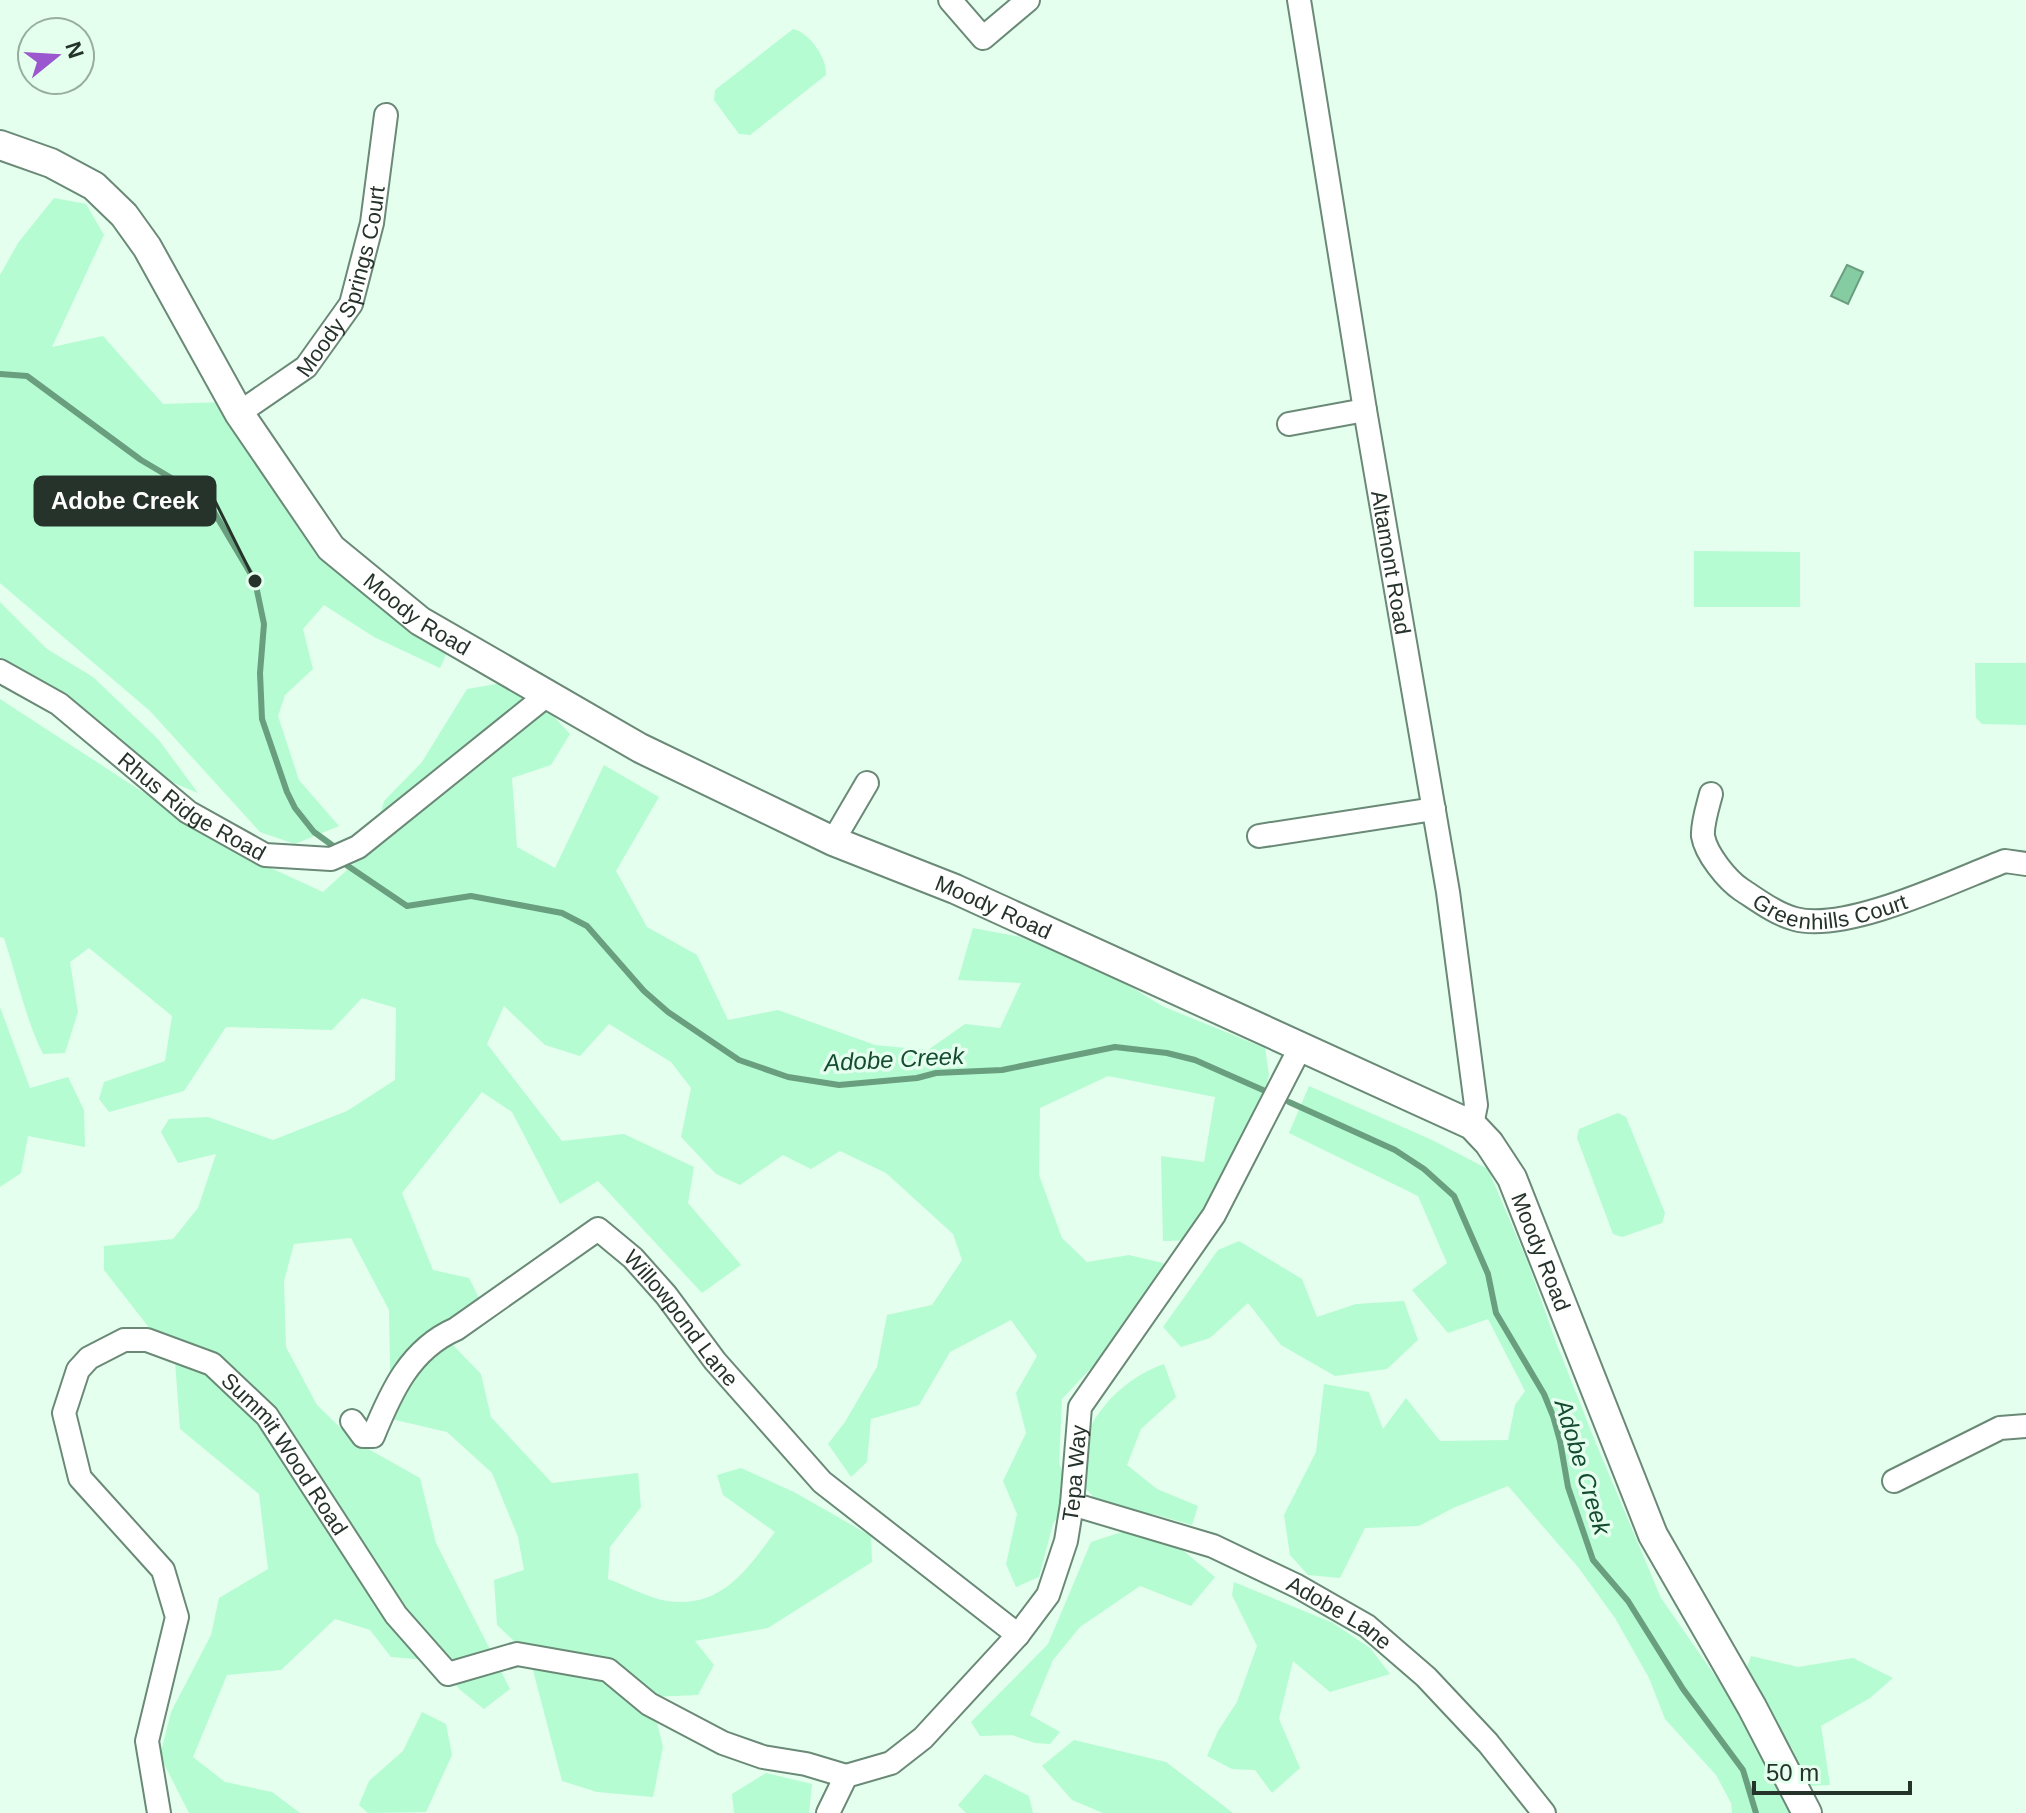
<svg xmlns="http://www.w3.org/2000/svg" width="2026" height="1813" font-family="Helvetica,sans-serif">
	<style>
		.green { fill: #b5fcd2 }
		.water { fill: #86cca3; stroke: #699e7f; stroke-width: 2 }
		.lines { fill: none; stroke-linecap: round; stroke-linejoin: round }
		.stream { stroke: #699e7f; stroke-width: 6 }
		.minor-casing { stroke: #6b8977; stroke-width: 26 }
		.tertiary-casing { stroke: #6b8977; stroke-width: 32 }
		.minor { stroke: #fff; stroke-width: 22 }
		.tertiary { stroke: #fff; stroke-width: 28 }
		.labels { text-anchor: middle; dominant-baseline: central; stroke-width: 7; stroke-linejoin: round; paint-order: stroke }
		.street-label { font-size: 22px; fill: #26332b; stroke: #e4ffee }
		.water-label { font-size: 24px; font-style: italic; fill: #154b30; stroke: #e4ffee }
		.leader { fill: none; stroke: #26332b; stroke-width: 3 }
		.callout-dot { fill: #26332b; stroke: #e4ffee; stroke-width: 3 }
		.callout { fill: #26332b; stroke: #26332b; stroke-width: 3 }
		.callout-label { font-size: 24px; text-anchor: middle; font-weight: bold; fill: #fff }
	</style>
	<rect width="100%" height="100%" fill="#e4ffee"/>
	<g class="green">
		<path d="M793,29C810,33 827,58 826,75L750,135L739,134L714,100L715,90Z"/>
		<polygon points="54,198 86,204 104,235 52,347 103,336 163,404 225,402 262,459 450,646 440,668 374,637 324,605 303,629 313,669 285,695 278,716 299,780 339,826 295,844 260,832 150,711 0,583 0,275 18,243"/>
		<polygon points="1694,551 1800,552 1800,607 1694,607"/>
		<polygon points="0,602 47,649 93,677 158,739 198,793 135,767 54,717 0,657"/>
		<polygon points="1975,663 2026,663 2026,725 1982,724 1976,718"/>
		<path d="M520,680L570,734L551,765L512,778L517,847L555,868L604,765L659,797L616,871L647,927L697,955L728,1020L778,1010L875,1045L928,1050L965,1024L1000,1028L1021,983L958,980L973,928L1020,937L1107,972L1162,1006L1265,1048L1269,1075L1250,1155L1198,1240L1163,1241L1161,1156L1204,1162L1215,1097L1108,1076L1040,1108L1039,1175L1062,1238L1087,1262L1129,1255L1163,1263L1170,1283L1123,1348L1092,1367L1062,1399L1059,1464L1075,1492L1053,1524L1039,1577L1016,1587L1006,1564L1017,1514L1003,1481L1026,1433L1016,1393L1037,1356L1011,1320L950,1352L919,1405L871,1419L867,1462L851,1477L828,1444L845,1422L877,1367L887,1315L932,1305L962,1260L953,1234L886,1173L840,1151L811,1169L783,1155L740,1185L716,1174L681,1137L691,1088L671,1062L609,1024L580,1056L545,1045L504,1006L487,1044L562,1141L624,1134L694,1167L688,1203L741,1265L702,1293L598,1181L560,1204L512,1112L482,1092L402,1193L433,1270L469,1278L481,1302L449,1341L481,1374L491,1417L552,1483L638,1473L641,1507L610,1547L608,1579C627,1586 648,1598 667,1601C721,1609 746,1571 775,1532L723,1495L717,1475L741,1468L794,1492L871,1536L872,1562L768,1628L695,1641L714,1665L698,1695L651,1697L663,1747L653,1797L597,1792L562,1781L529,1655L497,1625L494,1580L524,1570L518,1537L492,1473L447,1432L391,1419L389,1310L351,1238L294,1244L284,1281L286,1347L317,1405L354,1441L420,1478L436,1543L510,1689L484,1709L459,1689L439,1661L391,1657L370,1630L335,1619L281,1670L227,1675L193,1757L225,1782L272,1792L300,1813H189L160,1756L171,1712L211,1635L219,1598L268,1569L259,1494L180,1429L175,1361L104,1270V1246L173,1239L198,1208L216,1154L178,1163L161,1132L169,1119L208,1117L273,1140L347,1111L395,1080L396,1008L362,998L332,1030L226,1027L184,1091L109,1112L99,1099L104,1082L165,1061L172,1016L89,948L70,962L78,1012L65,1053L43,1054C25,1018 17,977 4,938L0,937V699L172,811L273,869L323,892L372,847L384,801L422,762L467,689Z"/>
		<polygon points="0,1007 30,1088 68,1077 84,1110 85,1147 28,1136 21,1173 0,1187"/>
		<polygon points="1309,1086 1430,1139 1488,1169 1528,1263 1556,1342 1595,1441 1661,1598 1752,1729 1790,1813 1732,1813 1731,1803 1716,1775 1665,1719 1649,1678 1615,1618 1578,1567 1508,1486 1453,1508 1419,1526 1365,1528 1340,1578 1308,1575 1290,1555 1284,1515 1316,1452 1324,1384 1369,1392 1383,1429 1406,1398 1440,1441 1508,1440 1515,1405 1525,1391 1488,1319 1448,1333 1412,1290 1447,1263 1418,1196 1289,1133"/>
		<polygon points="1618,1113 1626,1117 1665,1213 1662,1223 1622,1237 1613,1234 1577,1138 1579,1129"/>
		<polygon points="1239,1241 1302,1279 1317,1317 1356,1304 1404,1301 1418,1340 1387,1369 1335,1376 1281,1345 1248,1303 1210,1338 1181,1347 1163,1327 1218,1250"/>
		<path d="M1164,1364L1176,1397L1141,1429L1127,1465L1157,1489L1198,1506L1192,1525L1153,1514L1123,1513L1099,1503L1078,1480C1081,1467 1081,1449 1086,1436C1100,1403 1131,1375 1164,1364Z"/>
		<polygon points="1125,1531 1180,1548 1215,1577 1191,1606 1140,1586 1080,1627 1053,1660 1030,1715 1060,1732 1050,1744 1035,1743 1012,1735 980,1736 971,1722 1048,1644 1091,1542"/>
		<polygon points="1234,1582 1333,1623 1370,1648 1390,1674 1330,1692 1293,1661 1279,1719 1300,1768 1272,1793 1255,1770 1232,1769 1207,1756 1218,1731 1237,1702 1257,1646 1232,1595"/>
		<polygon points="1751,1656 1798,1667 1853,1658 1893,1678 1870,1698 1821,1726 1830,1785 1805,1786 1793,1750 1745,1673"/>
		<polygon points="422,1712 446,1724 452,1755 426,1812 368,1813 359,1805 369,1781 403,1751"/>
		<polygon points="1074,1740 1166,1762 1233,1813 1103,1813 1072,1800 1042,1766"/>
		<polygon points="766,1773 812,1784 809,1813 734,1813 732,1794"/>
		<polygon points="985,1774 1029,1796 1033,1813 966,1813 958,1805"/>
	</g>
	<polygon class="water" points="1847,265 1863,272 1848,304 1831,296"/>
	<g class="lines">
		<g class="stream">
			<polyline points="0,374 27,376 141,460 195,492 211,507 255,581 264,624 260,673 262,719 287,792 295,808 314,832 336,848"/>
			<polyline points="342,862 407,906 471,896 562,913 587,926 644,991 668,1012 739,1060 788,1077 839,1085 917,1078 936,1073 1002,1070 1115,1047 1167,1053 1195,1060 1272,1094"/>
			<polyline points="1289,1102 1395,1150 1424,1169 1454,1196 1488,1274 1496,1313 1544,1394 1553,1416 1560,1441 1568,1487 1593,1560 1628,1601 1683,1689 1743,1770 1756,1813"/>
		</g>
		<g class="minor-casing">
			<g id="minor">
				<polyline points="950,0 983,38 1028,0"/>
				<path id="s1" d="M1299,0L1365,410L1448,892L1476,1105L1472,1125"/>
				<path id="s2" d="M239,413L306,367L351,304L372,223L386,115"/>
				<polyline points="1289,424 1365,410"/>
				<path id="s3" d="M0,671L59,704L188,812L265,855L331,859L358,847L547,695"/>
				<path id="s4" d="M1711,794C1708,806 1702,824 1703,836C1706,854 1727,880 1742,890C1759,901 1776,914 1795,919C1847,933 1955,880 2005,861L2026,864"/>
				<polyline points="1259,836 1434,809"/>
				<polyline points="833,841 867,783"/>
				<path id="s5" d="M352,1421L363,1436H373C391,1392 410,1349 456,1329L598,1229L633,1258L666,1295L715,1361L822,1482L1018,1635"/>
				<polyline points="1894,1481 2000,1428 2026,1426"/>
				<path id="s6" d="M1072,1504L1213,1546L1297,1586L1367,1626L1426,1677L1488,1743L1544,1813"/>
				<path id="s7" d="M159,1813L147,1741L177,1617L163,1570L80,1478L64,1413L78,1370L89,1358L124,1340H147L212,1364L267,1416L396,1615L448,1674L517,1654L608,1670L649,1704L723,1743L763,1757L806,1764L846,1776"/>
				<path id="s8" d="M828,1813L846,1776L891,1763L923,1738L1018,1635L1048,1595L1066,1541L1072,1504L1080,1407L1214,1215L1301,1046"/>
			</g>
		</g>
		<g class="tertiary-casing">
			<g id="tertiary">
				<path id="s9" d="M0,145L51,163L94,186L124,215L147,247L239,413L331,548L420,621L640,748L833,841L955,889L1472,1125L1489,1143L1512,1178L1653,1535L1752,1707L1807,1813"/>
			</g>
		</g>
		<use href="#minor" class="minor"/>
		<use href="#tertiary" class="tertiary"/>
	</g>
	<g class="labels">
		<g class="street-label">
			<text stroke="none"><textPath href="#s2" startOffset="176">Moody Springs Court</textPath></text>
			<text stroke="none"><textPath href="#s1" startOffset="570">Altamont Road</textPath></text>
			<text stroke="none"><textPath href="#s9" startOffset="646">Moody Road</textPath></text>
			<text stroke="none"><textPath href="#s3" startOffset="236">Rhus Ridge Road</textPath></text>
			<text stroke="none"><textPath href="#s4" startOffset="206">Greenhills Court</textPath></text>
			<text stroke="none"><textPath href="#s9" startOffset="1294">Moody Road</textPath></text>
			<text stroke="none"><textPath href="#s9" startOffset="1966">Moody Road</textPath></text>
			<text stroke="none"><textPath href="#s5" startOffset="464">Willowpond Lane</textPath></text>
			<text stroke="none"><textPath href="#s7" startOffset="750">Summit Wood Road</textPath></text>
			<text stroke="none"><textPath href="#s8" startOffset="444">Tepa Way</textPath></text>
			<text stroke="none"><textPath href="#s6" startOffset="290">Adobe Lane</textPath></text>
		</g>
		<g class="water-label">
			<text transform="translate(894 1059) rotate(-3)">Adobe Creek</text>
			<text transform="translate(1583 1467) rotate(73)">Adobe Creek</text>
		</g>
	</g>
	<path class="leader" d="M255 581L215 501"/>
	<circle class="callout-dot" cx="255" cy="581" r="8"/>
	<rect class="callout" x="35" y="477" width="180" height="48" rx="8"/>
	<g class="callout-label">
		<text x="125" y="509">Adobe Creek</text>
	</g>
	<g transform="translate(56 56) rotate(72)"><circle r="38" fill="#e4ffee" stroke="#98ada0" stroke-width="2"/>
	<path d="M0-6L14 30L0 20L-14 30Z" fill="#9b58ce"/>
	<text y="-12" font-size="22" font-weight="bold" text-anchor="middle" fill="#26332b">N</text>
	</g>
	<path d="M1754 1781v12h156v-12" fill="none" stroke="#26332b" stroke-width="4"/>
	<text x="1766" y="1781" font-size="24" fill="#26332b" stroke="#e4ffee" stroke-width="6" paint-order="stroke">50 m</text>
</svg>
